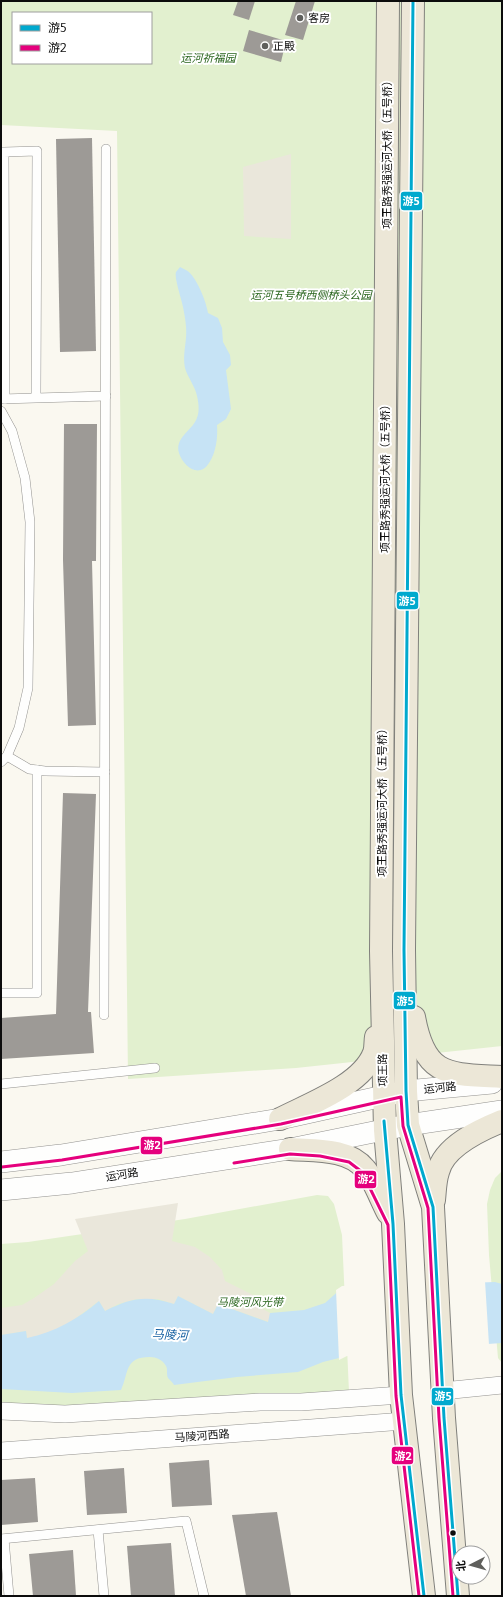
<svg xmlns="http://www.w3.org/2000/svg" width="503" height="1597" font-family="Bitter,'Noto Sans SC',serif">
	<style>
		.green { fill: #e2f0cf; fill-rule: evenodd }
		.plaza { fill: #eae7db }
		.water { fill: #c6e3f5 }
		.pier { fill: #faf8f0 }
		.building { fill: #9d9a96 }
		.lines { fill: none; stroke-linecap: round; stroke-linejoin: round }
		.service-casing { stroke: #93928f; stroke-width: 10 }
		.minor-casing { stroke: #93928f; stroke-width: 18 }
		.tertiary-casing { stroke: #93928f; stroke-width: 22 }
		.primary-casing { stroke: #80807c; stroke-width: 24 }
		.service { stroke: #fefefd; stroke-width: 9 }
		.minor { stroke: #fefefd; stroke-width: 17 }
		.tertiary { stroke: #fefefd; stroke-width: 21 }
		.primary { stroke: #ece7d7; stroke-width: 22 }
		.bus-1-casing { stroke: #fff; stroke-width: 6 }
		.bus-2-casing { stroke: #fff; stroke-width: 6 }
		.bus-1 { stroke: #00a9ce; stroke-width: 3 }
		.bus-2 { stroke: #e5007d; stroke-width: 3 }
		.poi-dot { fill: #5f5f5c; stroke: #fff; stroke-width: 1.5 }
		.bus-dot { fill: #0c0c0c; stroke: #fff; stroke-width: 1.5 }
		.labels { text-anchor: middle; dominant-baseline: central; stroke-width: 4; stroke-linejoin: round; paint-order: stroke }
		.poi-label { font-size: 11px; fill: #0c0c0c; stroke: #fff; text-anchor: start }
		.park-label { font-size: 11px; font-style: italic; fill: #28641c; stroke: #fff }
		.street-label { font-size: 11px; fill: #0c0c0c; stroke: #fff }
		.water-label { font-size: 12px; font-style: italic; fill: #135ea0; stroke: #fff }
		.line-badge { stroke: #fff; stroke-width: 1.5 }
		.badge-label { font-size: 11px; text-anchor: middle; font-weight: bold; fill: #fff }
	</style>
	<rect width="100%" height="100%" fill="#faf8f0"/>
	<g class="green">
		<path d="M1,1H502V1046L296,1068L128,1079L117,131L1,125ZM13,13H151V63H13Z"/>
		<polygon points="502,1171 502,1363 498,1358 489,1255 487,1204 490,1190 495,1178"/>
		<polygon points="317,1195 328,1196 334,1204 342,1235 349,1392 67,1407 1,1405 1,1244 28,1242 185,1219"/>
	</g>
	<g class="plaza">
		<polygon points="291,154 291,239 244,236 243,167"/>
		<polygon points="178,1203 172,1241 195,1247 210,1257 222,1270 225,1281 255,1296 254,1304 270,1313 269,1322 218,1304 213,1314 178,1296 174,1304 158,1299 137,1299 118,1304 105,1311 99,1301 68,1324 44,1335 27,1339 26,1331 1,1335 1,1308 22,1305 34,1298 54,1284 75,1261 88,1251 75,1219"/>
	</g>
	<g class="water">
		<path d="M180,267C183,269 187,270 189,272C198,281 206,301 208,313L218,318L222,328L223,342L230,355L231,365L226,370L231,409L226,419L217,425C218,437 216,453 209,463C199,479 183,466 179,453C175,439 189,432 195,422C200,414 199,405 197,396C195,386 188,378 185,368C183,357 185,349 186,338C187,328 185,317 183,307C182,300 174,278 176,272C177,271 180,267 180,267Z"/>
		<path d="M495,1282L502,1284V1343L346,1354L339,1358L323,1362L298,1372L237,1377L174,1385C173,1383 170,1380 168,1378C166,1374 168,1369 166,1366C163,1360 156,1357 150,1357C124,1357 129,1373 121,1390L72,1393L1,1389V1335L26,1331L27,1338C55,1332 78,1319 99,1301L105,1311C131,1298 146,1295 174,1304L178,1296L213,1314L218,1304L268,1322L270,1313L304,1310L325,1303L343,1287Z"/>
	</g>
	<polygon class="pier" points="485,1281 489,1345 347,1356 339,1360 336,1290 342,1286"/>
	<g class="building">
		<polygon points="238,1 255,1 249,20 233,15"/>
		<polygon points="296,1 315,1 303,40 285,35"/>
		<polygon points="249,30 286,41 281,62 243,51"/>
		<polygon points="92,138 96,351 60,352 56,139"/>
		<polygon points="64,424 97,424 96,561 92,561 96,725 68,726 63,560"/>
		<polygon points="63,793 96,794 88,1012 91,1012 94,1053 1,1059 1,1018 56,1014"/>
		<polygon points="209,1460 212,1505 172,1507 169,1463"/>
		<polygon points="124,1468 127,1513 87,1515 84,1471"/>
		<polygon points="35,1478 38,1522 1,1525 1,1480"/>
		<polygon points="277,1512 291,1596 246,1596 232,1515"/>
		<polygon points="171,1543 175,1596 131,1596 127,1546"/>
		<polygon points="73,1550 76,1596 33,1596 29,1554"/>
	</g>
	<g class="lines">
		<g class="service-casing">
			<g id="service">
				<polyline points="1,399 106,396"/>
				<polyline points="5,399 4,152 37,151 36,397"/>
				<polyline points="1,411 12,431 25,478 30,522 28,688 19,728 7,756 1,762"/>
				<polyline points="7,756 29,769 45,771 105,772"/>
				<polyline points="1,993 37,993 37,770"/>
				<polyline points="104,1015 106,149"/>
				<polyline points="1,1084 155,1068"/>
				<polyline points="98,1530 104,1596"/>
				<polyline points="1,1539 186,1521 204,1596"/>
				<polyline points="4,1539 9,1596"/>
			</g>
		</g>
		<g class="minor-casing">
			<g id="minor">
				<polyline points="443,1391 502,1385"/>
				<polyline points="1,1411 65,1414 260,1402 301,1402 401,1395"/>
				<polyline points="1,1451 404,1421"/>
			</g>
		</g>
		<g class="tertiary-casing">
			<g id="tertiary">
				<polyline points="1,1162 61,1155 280,1119 406,1091 492,1083"/>
				<polyline points="1,1190 72,1183 290,1149 408,1125 502,1111"/>
			</g>
		</g>
		<g class="primary-casing">
			<g id="primary">
				<polyline points="388,1 381,951 385,1130 393,1224 401,1395 424,1596"/>
				<polyline points="413,1 404,950 406,1091 408,1125 433,1207 444,1418 458,1596"/>
				<path d="M414,1017C425,1078 449,1074 502,1077"/>
				<path d="M280,1119C309,1104 362,1085 374,1053C376,1048 375,1042 376,1037"/>
				<path d="M290,1149C314,1151 348,1148 365,1169C373,1178 382,1202 388,1213"/>
				<path d="M434,1200C435,1191 435,1181 438,1172C444,1146 480,1130 502,1121"/>
			</g>
		</g>
		<use href="#service" class="service"/>
		<use href="#minor" class="minor"/>
		<use href="#tertiary" class="tertiary"/>
		<use href="#primary" class="primary"/>
		<g class="bus-1-casing">
			<g id="bus-1">
				<polyline points="413,1 404,950 406,1091 408,1125 433,1207 444,1418 458,1596"/>
				<polyline points="384,1121 393,1224 401,1395 424,1596"/>
			</g>
		</g>
		<g class="bus-2-casing">
			<g id="bus-2">
				<polyline points="234,1163 290,1154 320,1156 349,1162 362,1172 388,1225 396,1396 419,1596"/>
				<polyline points="2,1167 62,1160 281,1124 401,1097 403,1126 428,1208 439,1418 453,1596"/>
			</g>
		</g>
		<use href="#bus-1" class="bus-1"/>
		<use href="#bus-2" class="bus-2"/>
	</g>
	<g class="poi-dot">
		<circle cx="300" cy="18" r="4"/>
		<circle cx="265" cy="46" r="4"/>
	</g>
	<circle class="bus-dot" cx="453" cy="1533" r="3.5"/>
	<g class="labels">
		<g class="poi-label">
			<text x="308" y="18">客房</text>
			<text x="273" y="46">正殿</text>
		</g>
		<g class="park-label">
			<text x="208" y="58">运河祈福园</text>
			<text x="311" y="295">运河五号桥西侧桥头公园</text>
			<text x="250" y="1302">马陵河风光带</text>
		</g>
		<g class="street-label">
			<text transform="translate(387 152) rotate(-90)">项王路秀强运河大桥（五号桥）</text>
			<text transform="translate(385 476) rotate(-90)">项王路秀强运河大桥（五号桥）</text>
			<text transform="translate(382 800) rotate(-90)">项王路秀强运河大桥（五号桥）</text>
			<text transform="translate(383 1070) rotate(-91)">项王路</text>
			<text transform="translate(440 1088) rotate(-6)">运河路</text>
			<text transform="translate(122 1175) rotate(-9)">运河路</text>
			<text transform="translate(202 1436) rotate(-4)">马陵河西路</text>
		</g>
		<g class="water-label">
			<text transform="translate(170 1335) rotate(2)">马陵河</text>
		</g>
	</g>
	<g class="line-badge">
		<rect x="400" y="191" width="23" height="20" rx="4" fill="#00a9ce"/>
		<rect x="396" y="591" width="23" height="19" rx="4" fill="#00a9ce"/>
		<rect x="393" y="991" width="23" height="19" rx="4" fill="#00a9ce"/>
		<rect x="140" y="1136" width="23" height="19" rx="4" fill="#e5007d"/>
		<rect x="354" y="1170" width="23" height="19" rx="4" fill="#e5007d"/>
		<rect x="431" y="1387" width="23" height="19" rx="4" fill="#00a9ce"/>
		<rect x="391" y="1446" width="23" height="19" rx="4" fill="#e5007d"/>
	</g>
	<g class="badge-label">
		<text x="411" y="205">游5</text>
		<text x="407" y="605">游5</text>
		<text x="405" y="1005">游5</text>
		<text x="152" y="1149">游2</text>
		<text x="366" y="1183">游2</text>
		<text x="443" y="1400">游5</text>
		<text x="403" y="1460">游2</text>
	</g>
	<rect width="503" height="1597" fill="none" stroke="#0c0c0c" stroke-width="4"/>
	<rect x="12" y="12" width="140" height="52" fill="#ffffff" stroke="#9e9e9e"/>
	<rect x="20" y="25" width="20" height="6" fill="#00a9ce" stroke="#9e9e9e"/>
	<text x="48" y="32" font-size="12" fill="#0c0c0c">游5</text>
	<rect x="20" y="45" width="20" height="6" fill="#e5007d" stroke="#9e9e9e"/>
	<text x="48" y="52" font-size="12" fill="#0c0c0c">游2</text>
	<g transform="translate(471 1565) rotate(264)"><circle r="19" fill="#ffffff" stroke="#9e9e9e"/>
	<path d="M0-3L7 15L0 10L-7 15Z" fill="#5f5f5c"/>
	<text y="-6" font-size="11" font-weight="bold" text-anchor="middle" fill="#0c0c0c">北</text>
	</g>
</svg>
